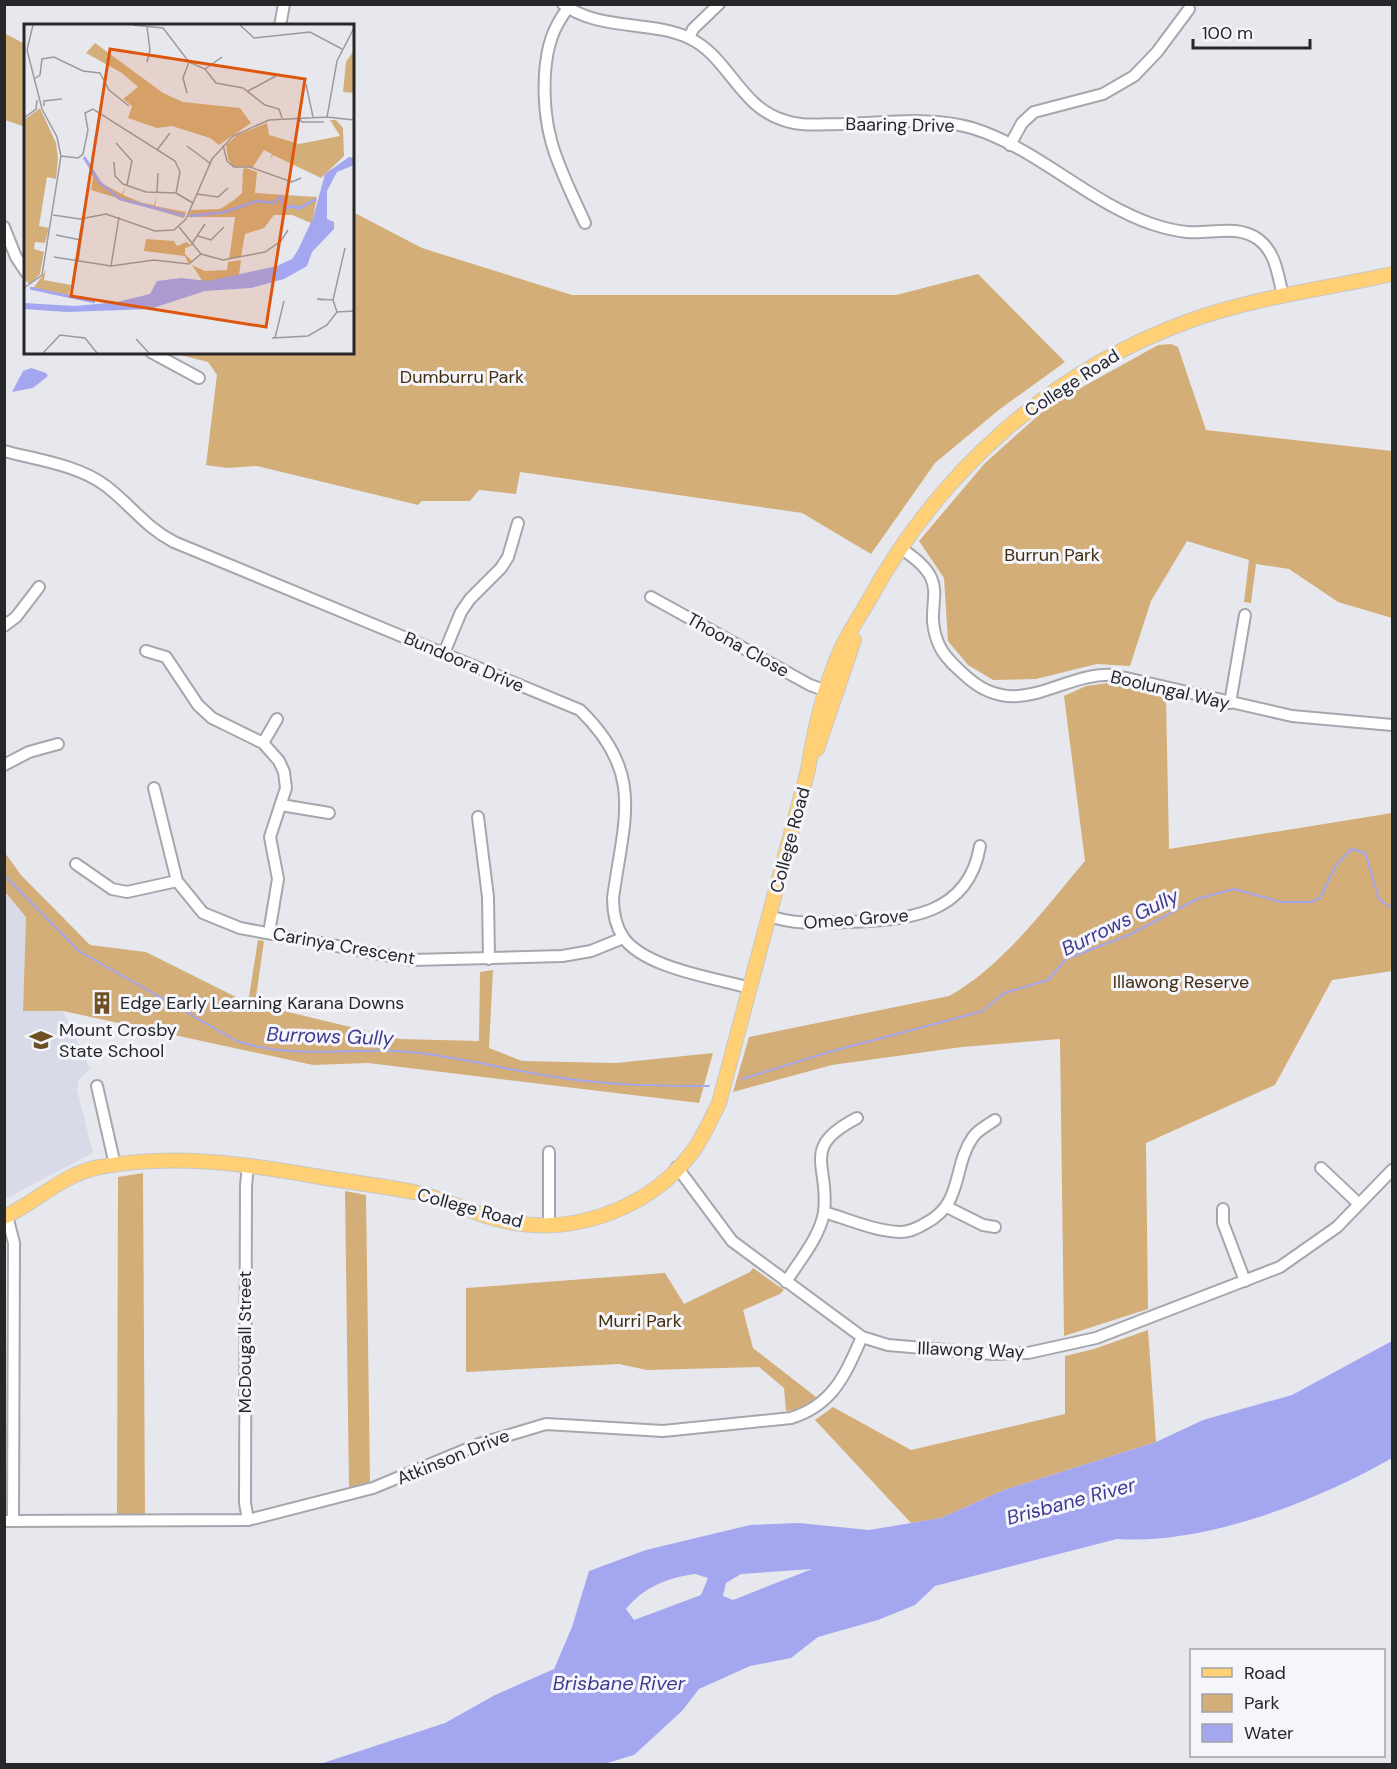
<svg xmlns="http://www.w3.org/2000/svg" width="1397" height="1769" font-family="'DM Sans',sans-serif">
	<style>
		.built { fill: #d9dae8 }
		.green { fill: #d4ae79 }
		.water { fill: #a4a7f0; fill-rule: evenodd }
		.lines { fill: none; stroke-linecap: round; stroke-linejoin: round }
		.stream { stroke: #a4a7f0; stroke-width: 2 }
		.minor-casing { stroke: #a6a7ad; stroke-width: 14 }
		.major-casing { stroke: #c7c7c7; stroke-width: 16 }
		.minor { stroke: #fff; stroke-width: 10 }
		.major { stroke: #ffd076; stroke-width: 14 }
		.labels { text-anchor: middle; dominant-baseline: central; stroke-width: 6; stroke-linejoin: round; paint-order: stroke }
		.street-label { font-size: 18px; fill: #262729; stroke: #f5f5fc }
		.park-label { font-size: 18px; fill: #422d0e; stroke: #f5f5fc }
		.poi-label { font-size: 18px; fill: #262729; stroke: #f5f5fc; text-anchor: start }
		.water-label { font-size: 20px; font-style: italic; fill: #413b90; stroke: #f5f5fc }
		.inset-river { fill: none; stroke: #a4a7f0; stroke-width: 3 }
		.inset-road { fill: none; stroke: #9a9b9f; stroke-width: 1.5 }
		.view { fill: #de560d; fill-opacity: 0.15; stroke: #de560d; stroke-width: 3 }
		.inset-edge { fill: none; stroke: #262729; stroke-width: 3 }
	</style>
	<rect width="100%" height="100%" fill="#e7e8ee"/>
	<polygon class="built" points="4,892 26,916 23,1011 63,1011 90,1069 79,1079 77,1089 93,1153 5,1199"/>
	<g class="green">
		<polygon points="4,33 25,44 25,127 5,120"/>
		<polygon points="353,212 422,248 572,295 896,295 978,274 1065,362 1000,409 935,463 871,554 802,513 520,472 516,494 479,490 470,501 422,501 418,505 257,466 227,468 206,465 217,375 208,362 173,353 352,352"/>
		<polygon points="1171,344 1178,347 1206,430 1392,451 1392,618 1338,602 1289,569 1256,564 1251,603 1244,602 1249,560 1187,541 1151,601 1130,666 1097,664 1036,679 993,680 968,665 948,641 944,578 919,541 985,463 1050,405 1158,345"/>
		<path d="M1108,683L1134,686L1166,697L1169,849L1392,813V971L1332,980L1275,1085L1146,1143L1148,1309L1064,1336L1060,1039L962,1047L832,1065L733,1092L749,1037L949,996C1004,965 1045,908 1085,861L1064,696L1086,686Z"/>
		<polygon points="5,853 21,875 90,945 146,952 248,1003 258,940 264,941 255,1004 400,1039 479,1041 480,972 493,970 489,1048 522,1061 616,1063 713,1053 699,1103 368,1063 313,1065 63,1011 23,1011 26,917 5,892"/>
		<polygon points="143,1173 145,1514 117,1515 118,1177"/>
		<polygon points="345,1191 366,1195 370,1483 349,1489"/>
		<path d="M753,1268L784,1290L780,1294L743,1310L753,1348L816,1397C808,1408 799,1410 786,1411L784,1388L759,1367L647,1370L619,1364L466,1372V1288L665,1273L684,1304L750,1272Z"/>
		<polygon points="1148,1330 1156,1442 1004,1490 941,1518 911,1523 815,1420 833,1407 911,1450 1065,1414 1065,1356 1094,1349"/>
	</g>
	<g class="water">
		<polygon points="31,368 46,373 48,376 33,388 12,392 23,371"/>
		<path d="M1392,1341V1458C1317,1501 1205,1545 1117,1539L935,1586L915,1605L878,1620L818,1637L791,1658L750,1666L699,1689L682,1711L634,1755L604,1764H320L445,1723L495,1695L554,1669L572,1627L589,1571L646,1550L750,1525L799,1523L869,1530L941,1518L1004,1490L1156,1442L1203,1420L1292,1395ZM812,1569L733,1600L723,1596L726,1583L741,1574ZM695,1574L708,1578L701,1595L634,1620L626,1609C644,1587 667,1578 695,1574Z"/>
	</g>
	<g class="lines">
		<g class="stream">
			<path d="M4,875L79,951L237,1041C292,1060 353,1047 410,1052C456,1056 503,1069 549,1076C602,1085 655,1086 709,1086"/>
			<polyline points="742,1079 829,1052 983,1011 1004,993 1048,980 1066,959 1129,935 1197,899 1234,889 1281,902 1311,902 1320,898 1335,867 1351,849 1365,853 1379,899 1392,908"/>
		</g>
		<g class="minor-casing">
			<g id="minor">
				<path d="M563,4C598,31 650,20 689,38C728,56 739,106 783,120C802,127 821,124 841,124C883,123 932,116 972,128C1037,148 1088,202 1152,224C1164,228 1175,231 1187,232C1211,234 1237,224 1258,239C1276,252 1278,276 1283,296"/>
				<path d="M568,8C552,29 547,47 545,73C541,136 560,168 585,223"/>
				<polyline points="280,26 284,4"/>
				<polyline points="689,38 693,29 719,4"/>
				<polyline points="1010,145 1022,123 1034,112 1103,94 1134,76 1157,52 1189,9"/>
				<polyline points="4,227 16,257 26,272"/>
				<polyline points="151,352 199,378"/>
				<path d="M4,451C38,460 78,465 106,486C132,506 144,526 174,542L580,710C645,773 624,818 613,898C613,912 615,925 623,937C644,968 715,978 750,988"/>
				<path d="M900,548C960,586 918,601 940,647C946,659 958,669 968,678C1019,722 1061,672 1113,675L1292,716L1392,725"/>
				<polyline points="651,597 810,685 832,693"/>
				<polyline points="4,626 16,617 39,587"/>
				<polyline points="146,651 166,657 198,705 212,718 263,743 279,761 284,772 286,788 270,837 278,879 269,933"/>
				<polyline points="444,653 461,612 470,599 501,568 508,557 518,523"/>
				<polyline points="1230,703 1245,615"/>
				<polyline points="263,743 277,719"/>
				<polyline points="4,765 29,752 58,744"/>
				<polyline points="154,788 177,881 203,913 240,928 412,960 562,956 591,951 623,938"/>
				<polyline points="281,805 329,813"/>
				<polyline points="478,817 488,897 489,959"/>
				<polyline points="76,864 112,889 127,892 177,881"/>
				<path d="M769,916C797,925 818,923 847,922C905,920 968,917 980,846"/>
				<polyline points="97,1086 115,1165"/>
				<polyline points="549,1152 549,1226"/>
				<polyline points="677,1167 732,1241 862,1337 888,1345 992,1354 1028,1353 1096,1338 1280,1267 1337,1227 1392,1170"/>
				<polyline points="1321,1168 1359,1204"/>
				<polyline points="947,1207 983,1225 995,1227"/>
				<polyline points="1223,1209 1223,1223 1245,1281"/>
				<path d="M824,1212C848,1219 874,1231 900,1232C909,1232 918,1228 926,1223C964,1203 952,1167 973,1137C979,1129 988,1125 995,1120"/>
				<polyline points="7,1216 14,1243 13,1521"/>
				<path d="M786,1282C799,1261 820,1237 824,1212C830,1165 799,1148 857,1118"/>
				<polyline points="248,1520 245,1503 246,1186 248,1165"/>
				<path d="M4,1521L248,1520L373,1488L479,1444L546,1424L663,1431L791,1418C833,1405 845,1375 862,1337"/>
			</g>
		</g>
		<g class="major-casing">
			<g id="major">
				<polyline points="817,749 854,640"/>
				<path d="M4,1217C37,1202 64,1173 100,1167C173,1153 247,1164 320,1177C351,1182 383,1186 414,1192C451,1200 484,1220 522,1224C586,1232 655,1203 693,1151C704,1136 711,1119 719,1103L808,770C814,731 823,692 838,656C846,636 858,619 869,600C939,472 1051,371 1189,321C1255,297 1325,289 1392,274"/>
			</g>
		</g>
		<use href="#minor" class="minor"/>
		<use href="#major" class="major"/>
	</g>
	<defs>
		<g id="building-bare" transform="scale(1.8)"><path d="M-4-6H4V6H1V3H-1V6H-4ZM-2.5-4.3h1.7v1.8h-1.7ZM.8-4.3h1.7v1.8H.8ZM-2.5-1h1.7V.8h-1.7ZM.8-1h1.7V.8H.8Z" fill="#6d5024" stroke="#f5f5fc" stroke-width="2.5" paint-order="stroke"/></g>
		<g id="school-bare" transform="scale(1.8)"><path d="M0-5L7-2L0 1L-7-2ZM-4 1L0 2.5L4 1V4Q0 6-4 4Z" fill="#6d5024" stroke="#f5f5fc" stroke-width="2.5" paint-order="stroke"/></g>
	</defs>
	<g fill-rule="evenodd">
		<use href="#building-bare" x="102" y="1003"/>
		<use href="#school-bare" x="41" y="1040"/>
	</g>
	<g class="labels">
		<g class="street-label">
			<text transform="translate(900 125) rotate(1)">Baaring Drive</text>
			<text transform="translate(1072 383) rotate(-33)">College Road</text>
			<text transform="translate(738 645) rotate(29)">Thoona Close</text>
			<text transform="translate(464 662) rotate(23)">Bundoora Drive</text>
			<text transform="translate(1170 690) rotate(13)">Boolungal Way</text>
			<text transform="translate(790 840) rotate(-75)">College Road</text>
			<text transform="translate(856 919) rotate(-4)">Omeo Grove</text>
			<text transform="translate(344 946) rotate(10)">Carinya Crescent</text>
			<text transform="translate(470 1208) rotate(15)">College Road</text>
			<text transform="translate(245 1342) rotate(-90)">McDougall Street</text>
			<text transform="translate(971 1350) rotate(2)">Illawong Way</text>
			<text transform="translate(453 1457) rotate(-22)">Atkinson Drive</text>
		</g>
		<g class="park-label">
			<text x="462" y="377">Dumburru Park</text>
			<text x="1052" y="555">Burrun Park</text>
			<text x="1181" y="982">Illawong Reserve</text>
			<text x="640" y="1321">Murri Park</text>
		</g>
		<g class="poi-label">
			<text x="120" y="1003">Edge Early Learning Karana Downs</text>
			<text x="59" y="1030">Mount Crosby<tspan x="59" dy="21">State School</tspan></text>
		</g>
		<g class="water-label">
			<text transform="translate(1120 922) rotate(-26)">Burrows Gully</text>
			<text transform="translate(330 1036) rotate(2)">Burrows Gully</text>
			<text transform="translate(1071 1501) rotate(-15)">Brisbane River</text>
			<text x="619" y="1683">Brisbane River</text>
		</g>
	</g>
	<g transform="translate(24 24)">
		<rect width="330" height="330" fill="#e7e8ee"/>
		<path d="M71,19L139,69L159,78L216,84L227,99L195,121L186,114L148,102L133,104L104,94L108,82L99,75L114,63L98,49L62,29ZM330,26V69L319,68L322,38ZM16,84L32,119L34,134L32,155L23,153L15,202L25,204L21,219L11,218L10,225L20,228L16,250L6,260L0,256V96ZM306,96H312L319,104L320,132L297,154L253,133L249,131L246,136L248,130L240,126L229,143L209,142L204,135L202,121L213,111L243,99L245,111L275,120L316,112ZM61,132L77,159L98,170L102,162L99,171L119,179L130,181L133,171L131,182L162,188L159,194L67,166L69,153ZM222,144L233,148L231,169L293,173L289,194L287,199L268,191H250L240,204L221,210L217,233L205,235L211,193H164L167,186L196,185L210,176L218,169L219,145ZM122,215L150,217L153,222L163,218L167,222L161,224V230L169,238L164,239L161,232L120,227ZM217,236L215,252L184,257L179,258L168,241L181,247L203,246L204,238ZM22,246L20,256L47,261L45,271L9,265Z" fill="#d4ae79"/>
		<path d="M325,133L330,134V141L313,148L303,167V195L310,198V205L288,228L283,242L260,255L227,264L181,267L126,285L43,288L0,285V279L51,282L93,278L126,270L133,257L157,254L184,257L253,242L268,235L274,226L289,194L301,150Z" fill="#a4a7f0"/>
		<path class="inset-river" d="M60,133L76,159L96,175L161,192M166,192L201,188L233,177L250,179L256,173L262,184L271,182L274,185L292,175M6,264L71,278"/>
		<path class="inset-road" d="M109,1L139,4L165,38L181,45L192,59L219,64L241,81L255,85L258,94M216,1L230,14L286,8L318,25M330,4L313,37L303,93L330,96M123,38L126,26L123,3M181,45L198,33M10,55L16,51L18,35L30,33L59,47L76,49L85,66L105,82M282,60L289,93M224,67L252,52M163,69L159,54L165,38M20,82V77L38,75M0,94L12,85L13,76M275,94L278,98H300M92,119L108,137L103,161M199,121L203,137L210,143H226L268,158L277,154M163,122L187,140M133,126L146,109M37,132L54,134L59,130L64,106L61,89L69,85L151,137L156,148L152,169L169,179M90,138L91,152L99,160L122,168L152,169M133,169L134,149M173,170L194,173L204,164M29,191L56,195L82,190L131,207L150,206L162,195L188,135L209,112L245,96L303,93M155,203L177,230L199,236L241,228L257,217L264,206M32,211L57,216M174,212L187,216L200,203M167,221L181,200M30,233L87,242L130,236L165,240L177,230M54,237L60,195M87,242L95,193M0,264L18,251L37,132L33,113L18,85L3,26L9,1M299,276L293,275L309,276M313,288L309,276L321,224M248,314L284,312L303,301L313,288L330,287M251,314L260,277M112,315L125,329M19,329L36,311L61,314L73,329"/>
		<path class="view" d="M86,25L281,55L242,303L47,272Z"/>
		<rect width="330" height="330" class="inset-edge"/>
	</g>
	<rect width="1397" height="1769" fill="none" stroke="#262729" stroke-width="12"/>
	<rect x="1190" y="1649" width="195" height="108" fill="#f5f5fc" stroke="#a2a3a8" stroke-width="1.5"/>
	<rect x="1202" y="1668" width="30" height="9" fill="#ffd076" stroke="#a2a3a8" stroke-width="1.5"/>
	<text x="1244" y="1679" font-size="18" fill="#262729">Road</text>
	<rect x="1202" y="1694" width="30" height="18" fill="#d4ae79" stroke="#a2a3a8" stroke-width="1.5"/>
	<text x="1244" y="1709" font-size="18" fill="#262729">Park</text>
	<rect x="1202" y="1724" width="30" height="18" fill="#a4a7f0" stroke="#a2a3a8" stroke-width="1.5"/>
	<text x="1244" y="1739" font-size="18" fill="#262729">Water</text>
	<path d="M1193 39v9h117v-9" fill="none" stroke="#262729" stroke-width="3"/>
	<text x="1202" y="39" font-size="18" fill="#262729" stroke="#f5f5fc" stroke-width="4.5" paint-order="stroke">100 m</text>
</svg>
